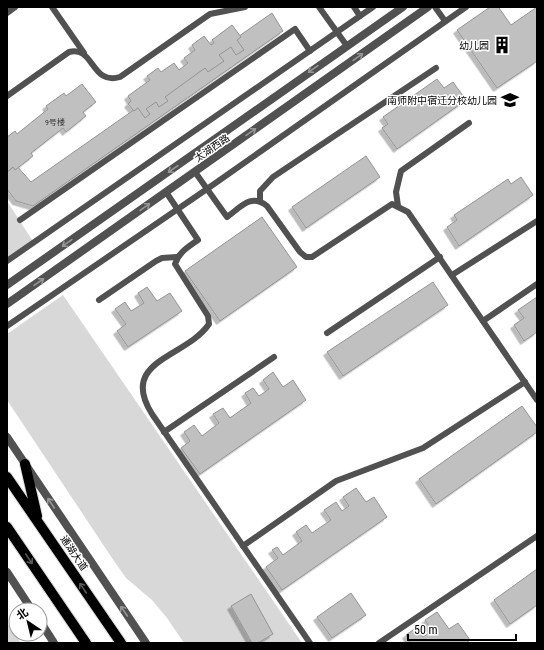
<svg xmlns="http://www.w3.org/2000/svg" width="544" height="650" font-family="'Roboto Condensed','Noto Sans SC',sans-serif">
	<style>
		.green { fill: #d8d8d8 }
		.building { fill: #c0c0c0; stroke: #959595; filter: url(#shadow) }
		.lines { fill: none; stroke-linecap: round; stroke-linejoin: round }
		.primary-casing { stroke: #dbdbdb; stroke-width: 12 }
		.service { stroke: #515151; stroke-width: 6 }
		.minor { stroke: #515151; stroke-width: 8 }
		.tertiary { stroke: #515151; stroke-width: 8 }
		.primary { stroke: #000; stroke-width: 10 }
		.oneway { stroke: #979797 }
		.oneway2 { stroke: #595959 }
		.labels { text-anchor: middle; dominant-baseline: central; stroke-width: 3; stroke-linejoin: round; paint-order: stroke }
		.number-label { font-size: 8px; fill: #303030 }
		.poi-label { font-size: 10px; fill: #000; stroke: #fff; text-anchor: end }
		.street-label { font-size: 10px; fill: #000; stroke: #fff }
	</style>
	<defs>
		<filter id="shadow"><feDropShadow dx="-3.5" dy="3.5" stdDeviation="0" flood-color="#0004"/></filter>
	</defs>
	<rect width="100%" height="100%" fill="#fff"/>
	<g class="green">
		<polygon points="7,201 34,243 7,262"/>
		<polygon points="63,295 302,643 184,643 167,618 152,600 126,578 114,561 7,400 7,334"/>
		<polygon points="7,623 21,643 7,643"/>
	</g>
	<g class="building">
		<polygon points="490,7 501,7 499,8 511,25 537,7 537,61 497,88 457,30"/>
		<polygon points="272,13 283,31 33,206 16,201 7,189 7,172 16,165 31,182"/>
		<polygon points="232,25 241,37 237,40 244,50 236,55 231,47 219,55 224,61 208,72 205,68 165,97 168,101 159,107 156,102 146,109 150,114 145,118 138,108 134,111 128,104 131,101 128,96 150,80 147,76 158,68 161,72 174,63 179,70 188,63 184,58 195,50 192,45 204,36 211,45 214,43 212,40"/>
		<polygon points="437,79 444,88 453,82 466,100 397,149 382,128 388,124 383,117"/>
		<polygon points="82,84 96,102 83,112 86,116 66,132 63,128 31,153 33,156 15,170 13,167 7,172 7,137 15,131 17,134 48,109 46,106 64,93 66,96"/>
		<polygon points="366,156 380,177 306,228 292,207"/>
		<polygon points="521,177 533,195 459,246 447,227 457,220 454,215 508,179 511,184"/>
		<polygon points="262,217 297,267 220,321 185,271"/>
		<polygon points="433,282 448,305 343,376 327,352"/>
		<polygon points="147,287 157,301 170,293 182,311 128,347 117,331 126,324 115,309 125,302 131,311 144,303 138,293"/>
		<polygon points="537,297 537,332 524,341 514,325 524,318 518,310"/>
		<polygon points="273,372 283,387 293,380 306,400 200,474 181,448 190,441 184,432 194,425 202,436 219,423 213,414 223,408 230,418 251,403 245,393 253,388 259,396 269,389 263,380"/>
		<polygon points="522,406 537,427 537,432 436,504 419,479"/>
		<polygon points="356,488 366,502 374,497 387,517 282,590 266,567 278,558 272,550 277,547 283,555 302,541 296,532 306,525 312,533 331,520 324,510 336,502 342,511 349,506 343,497"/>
		<polygon points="537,569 537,605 510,624 494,600"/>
		<polygon points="351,593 366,615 332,638 317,617"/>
		<polygon points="251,594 273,634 258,643 252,643 231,606"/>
		<polygon points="437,612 449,629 458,623 470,640 466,643 411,643 406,635 417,627 423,637 432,631 425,620"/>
	</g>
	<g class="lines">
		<g class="primary-casing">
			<g id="primary">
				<polyline points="25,464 37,516"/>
				<polyline points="7,477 121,643"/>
				<polyline points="7,527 86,643"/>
			</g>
		</g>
		<g class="service">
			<polyline points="52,7 84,53"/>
			<polyline points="319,7 347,46"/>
			<polyline points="354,7 360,16"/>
			<polyline points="435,7 445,21"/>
			<polyline points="7,13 15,7"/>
			<path d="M7,96L69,52C94,45 91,86 120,77L210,14L245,7"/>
			<path d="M195,172L227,217C241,207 251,193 267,206L300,252L306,257H312L392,204L408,212L537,400"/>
			<path d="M166,192L198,240C188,247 179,252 175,264L208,316L209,324C186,358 118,360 152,414L310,643"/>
			<polyline points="260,200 260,191 273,177 436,68"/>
			<polyline points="398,206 396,192 401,171 469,123"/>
			<polyline points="20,220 295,29 310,51"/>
			<polyline points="7,261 373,7"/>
			<polyline points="452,275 537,221"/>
			<polyline points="99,300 156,261 162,258 177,257"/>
			<polyline points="483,321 537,284"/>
			<polyline points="7,326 207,189 466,7"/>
			<polyline points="327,333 440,257"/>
			<polyline points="164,432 274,357"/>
			<polyline points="243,546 336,481 423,448 525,382"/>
			<polyline points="379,643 537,536"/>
		</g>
		<g class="minor">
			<polyline points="7,437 146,643"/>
			<polyline points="7,572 32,610"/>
			<polyline points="40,621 54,643"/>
		</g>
		<g class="tertiary">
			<polyline points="7,285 403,7"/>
			<polyline points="7,304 428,7"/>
		</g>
		<use href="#primary" class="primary"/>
	</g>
	<defs><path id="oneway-shaft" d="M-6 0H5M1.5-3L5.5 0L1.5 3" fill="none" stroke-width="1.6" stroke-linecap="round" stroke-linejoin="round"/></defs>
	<g class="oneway">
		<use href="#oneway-shaft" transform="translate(358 57) rotate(-35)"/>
		<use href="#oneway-shaft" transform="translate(313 69) rotate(145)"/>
		<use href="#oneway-shaft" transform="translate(251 132) rotate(-35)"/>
		<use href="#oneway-shaft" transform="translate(173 169) rotate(145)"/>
		<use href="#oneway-shaft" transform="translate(145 207) rotate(-35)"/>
		<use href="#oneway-shaft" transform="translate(67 243) rotate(145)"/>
		<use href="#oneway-shaft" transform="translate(39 282) rotate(-35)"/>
		<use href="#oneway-shaft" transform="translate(51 503) rotate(-124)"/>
		<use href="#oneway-shaft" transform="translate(124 611) rotate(-124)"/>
	</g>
	<g class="oneway2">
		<use href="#oneway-shaft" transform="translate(29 559) rotate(56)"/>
		<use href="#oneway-shaft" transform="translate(83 588) rotate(-124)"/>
	</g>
	<defs>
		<g id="building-bare" transform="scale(1.38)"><path d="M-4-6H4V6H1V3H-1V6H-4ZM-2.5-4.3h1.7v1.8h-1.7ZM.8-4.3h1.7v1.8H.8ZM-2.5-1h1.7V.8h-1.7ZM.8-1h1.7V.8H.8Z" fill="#000" stroke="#fff" stroke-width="2.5" paint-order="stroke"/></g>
		<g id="school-bare" transform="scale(1.38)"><path d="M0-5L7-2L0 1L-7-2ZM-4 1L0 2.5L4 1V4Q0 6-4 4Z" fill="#000" stroke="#fff" stroke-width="2.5" paint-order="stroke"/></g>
	</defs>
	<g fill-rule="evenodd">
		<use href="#building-bare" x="502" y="45"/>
		<use href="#school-bare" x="510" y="100"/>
	</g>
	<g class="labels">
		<g class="number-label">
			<text x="55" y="122">9号楼</text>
		</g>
		<g class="poi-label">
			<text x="489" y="45">幼儿园</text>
			<text x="497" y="100">南师附中宿迁分校幼儿园</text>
		</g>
		<g class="street-label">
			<text transform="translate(212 148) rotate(-35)">太湖西路</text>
			<text transform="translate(74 553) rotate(56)">通湖大道</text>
		</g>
	</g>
	<rect width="544" height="650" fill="none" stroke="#000000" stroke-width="16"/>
	<g transform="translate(28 622) rotate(325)"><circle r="19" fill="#ffffff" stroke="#999999"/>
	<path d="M0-3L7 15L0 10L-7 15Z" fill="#000000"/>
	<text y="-6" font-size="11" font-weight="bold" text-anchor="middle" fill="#000000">北</text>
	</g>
	<path d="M408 634v6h108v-6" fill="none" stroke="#000000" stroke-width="2"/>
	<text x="414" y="634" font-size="12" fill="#000000" stroke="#ffffff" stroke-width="3" paint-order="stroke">50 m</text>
</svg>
